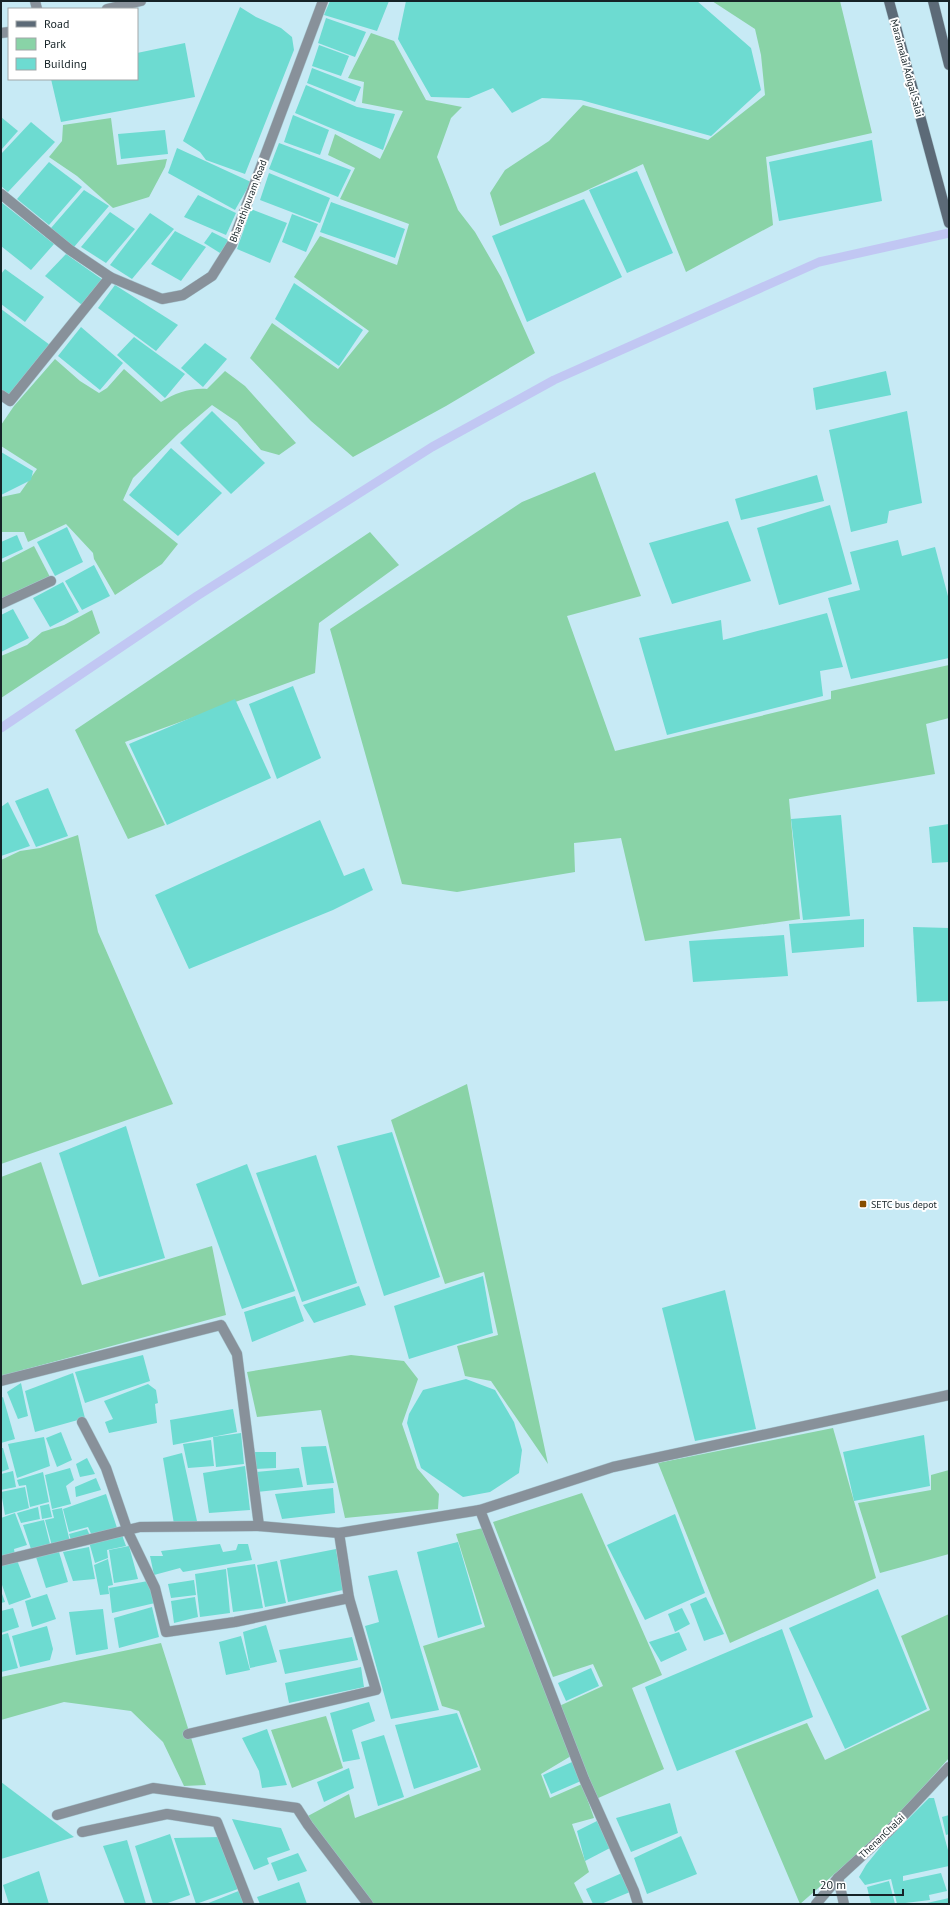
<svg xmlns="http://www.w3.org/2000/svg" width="950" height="1905" font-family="'PT Sans',sans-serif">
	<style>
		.green { fill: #89d3a7 }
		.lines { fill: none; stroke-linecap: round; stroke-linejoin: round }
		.stream { stroke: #c1c7f3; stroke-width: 9 }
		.building { fill: #6ddbd1 }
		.minor-casing { stroke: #a7c6d0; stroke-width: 11 }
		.tertiary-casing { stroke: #a7c6d0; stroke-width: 11 }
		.secondary-casing { stroke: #a7c6d0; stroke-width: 11 }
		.minor { stroke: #88919a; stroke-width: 10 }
		.tertiary { stroke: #88919a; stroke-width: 10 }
		.secondary { stroke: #5c6a77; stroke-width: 10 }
		.poi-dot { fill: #864e00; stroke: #fff; stroke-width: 1.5 }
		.labels { text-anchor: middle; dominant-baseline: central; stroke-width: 4; stroke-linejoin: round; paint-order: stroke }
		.street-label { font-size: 10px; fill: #162327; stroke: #fff }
		.poi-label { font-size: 10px; fill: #162327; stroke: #fff; text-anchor: start }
	</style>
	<rect width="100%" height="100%" fill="#c7eaf5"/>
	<g class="green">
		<polygon points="712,1 840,1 872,133 766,157 773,225 686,272 643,164 583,192 500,226 490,193 505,170 549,141 583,105 708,140 765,95 761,55 755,29"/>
		<polygon points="371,33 394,41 426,100 462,107 451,118 437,157 458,210 475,232 501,277 535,353 446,406 353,457 311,421 250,358 272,323 338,369 369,331 294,277 320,236 397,265 409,224 340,199 355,168 328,155 335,134 380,159 403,111 362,103 364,82 348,78"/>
		<polygon points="111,118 117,165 167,159 165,167 149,197 113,208 77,176 49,157 62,141 63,125"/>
		<path d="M55,359L80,381L99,393L107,388L124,369L161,402C176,393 189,388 207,389L225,371L245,386L296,443L279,455L261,450L237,422L212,405L179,433L133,478L123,500L178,544L162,564L115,595L94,559L93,553L66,524L28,542L24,532H1V497L20,493L37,469L1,446V425L14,406Z"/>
		<polygon points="595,472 641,596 567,616 615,751 831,699 831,691 949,665 949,718 926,724 935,774 789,799 800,919 645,941 621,838 574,843 575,872 457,892 402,884 330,629 522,502"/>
		<polygon points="370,532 399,565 319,623 315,673 125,742 165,825 128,839 75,730"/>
		<polygon points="34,546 50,577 1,600 1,563"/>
		<polygon points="92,610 100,633 1,698 1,656 27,645 42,632 64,625"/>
		<polygon points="78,835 98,932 173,1104 1,1164 1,860 20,851 40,848"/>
		<polygon points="467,1084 548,1464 491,1381 465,1376 457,1346 498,1335 484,1272 445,1284 391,1120"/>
		<polygon points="41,1162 82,1285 212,1246 226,1315 1,1376 1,1177"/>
		<polygon points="351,1355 404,1361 418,1379 402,1424 417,1468 439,1494 438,1509 345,1518 321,1410 257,1417 247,1372"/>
		<polygon points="833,1428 876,1578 730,1643 658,1463"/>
		<polygon points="949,1470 949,1554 880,1573 858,1503 931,1490 931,1475"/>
		<polygon points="582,1493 662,1675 632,1688 664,1769 596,1799 557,1707 603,1686 593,1664 553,1677 493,1522"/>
		<polygon points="483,1528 571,1756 541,1774 550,1798 582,1784 594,1818 572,1824 589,1872 574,1883 584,1904 374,1904 367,1899 306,1817 349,1794 355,1818 481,1770 459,1711 442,1706 423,1646 485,1627 456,1534"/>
		<polygon points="949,1614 949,1758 886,1829 800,1904 735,1751 807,1723 825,1760 930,1710 901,1636"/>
		<polygon points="161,1643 206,1785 184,1786 163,1742 131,1711 64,1702 1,1720 1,1677"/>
		<polygon points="326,1716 343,1768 292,1788 271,1730"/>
	</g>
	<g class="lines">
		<polyline class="stream" points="1,728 197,596 432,447 554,380 819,262 949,233"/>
	</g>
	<g class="building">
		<polygon points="330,1 389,1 377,31 324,15"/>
		<polygon points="406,1 697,1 751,48 761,90 711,136 581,100 542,98 512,113 493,88 469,98 431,97 398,39"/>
		<polygon points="240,7 256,17 281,28 292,37 294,50 245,174 206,160 200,152 183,141"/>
		<polygon points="326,18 366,32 355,57 318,43"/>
		<polygon points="185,43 195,97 61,122 51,79 137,79 137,53"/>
		<polygon points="319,45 349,56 341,76 312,66"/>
		<polygon points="312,68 361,87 355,102 307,83"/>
		<polygon points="306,85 357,107 395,114 383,150 295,113"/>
		<polygon points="293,115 329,130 320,155 284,142"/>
		<polygon points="1,117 18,131 1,150"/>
		<polygon points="31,122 55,142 8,192 1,186 1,154"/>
		<polygon points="165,130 168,154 121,159 118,134"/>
		<polygon points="872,140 882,201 779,221 769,162"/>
		<polygon points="279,143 351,170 338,197 269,169"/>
		<polygon points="177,148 251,182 235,210 168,173"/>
		<polygon points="49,162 82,187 49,225 17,199"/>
		<polygon points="637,171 673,253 627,273 589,190"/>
		<polygon points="269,173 330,198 320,223 260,200"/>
		<polygon points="84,190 109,206 74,247 51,228"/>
		<polygon points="198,195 236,213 226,235 184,217"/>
		<polygon points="584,199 622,277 527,322 492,236"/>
		<polygon points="1,202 54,244 31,270 1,246"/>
		<polygon points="331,202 405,229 395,258 320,232"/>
		<polygon points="251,209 287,223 270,263 237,249"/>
		<polygon points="110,212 135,229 106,263 81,247"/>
		<polygon points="150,213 174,229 132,279 110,265"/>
		<polygon points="292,214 318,224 306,252 282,242"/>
		<polygon points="175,231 206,247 181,281 151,264"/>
		<polygon points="212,232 230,241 220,253 204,243"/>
		<polygon points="66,254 103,280 82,305 45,276"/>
		<polygon points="5,269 44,297 25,322 1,304 1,274"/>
		<polygon points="294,283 363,330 339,366 275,319"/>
		<polygon points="115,285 178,325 156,351 98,308"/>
		<polygon points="1,309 50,345 8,396 1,390"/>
		<polygon points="81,327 123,363 100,390 58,356"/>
		<polygon points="134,337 185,374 165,398 117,355"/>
		<polygon points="205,343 227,359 203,387 181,368"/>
		<polygon points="886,371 891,395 816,410 813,388"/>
		<polygon points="212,411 265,463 231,494 180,443"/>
		<polygon points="907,411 922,503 889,511 887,523 851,532 829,430"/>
		<polygon points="171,448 222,493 178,536 129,495"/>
		<polygon points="1,452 33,471 31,480 1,495"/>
		<polygon points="817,475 824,501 741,520 735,499"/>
		<polygon points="830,505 852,584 779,605 757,528"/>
		<polygon points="728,521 751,581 672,604 649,543"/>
		<polygon points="67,527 83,562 55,576 37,542"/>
		<polygon points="17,535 23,549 1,559 1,542"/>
		<polygon points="898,540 902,556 935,547 949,600 949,658 851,679 828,598 860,590 850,552"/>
		<polygon points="94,565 110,596 82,610 65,581"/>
		<polygon points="63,582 79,612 50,627 33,598"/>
		<polygon points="13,609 29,638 1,652 1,615"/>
		<polygon points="827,613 843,667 820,671 823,696 667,735 639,638 721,620 723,640"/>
		<polygon points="293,686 321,758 277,779 249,704"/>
		<polygon points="235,699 271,778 167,825 129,744"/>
		<polygon points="48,788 68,836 36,847 15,801"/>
		<polygon points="8,802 30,846 1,856 1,807"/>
		<polygon points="841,815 850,916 803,920 791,819"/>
		<polygon points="320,820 344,876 364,868 373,890 333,910 189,969 155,895"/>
		<polygon points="949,824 949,862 932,863 929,827"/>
		<polygon points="864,919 864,947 792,953 789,924"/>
		<polygon points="913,927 949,928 949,1001 917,1002"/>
		<polygon points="784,935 788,976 693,982 689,941"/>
		<polygon points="126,1126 165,1258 99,1277 59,1153"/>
		<polygon points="392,1132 440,1277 384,1296 337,1146"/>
		<polygon points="316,1155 357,1283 302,1302 256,1173"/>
		<polygon points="247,1164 295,1291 242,1309 196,1184"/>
		<polygon points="483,1276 493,1333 409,1359 394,1306"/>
		<polygon points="359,1286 366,1305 314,1323 303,1305"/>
		<polygon points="725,1290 756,1429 695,1441 662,1308"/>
		<polygon points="295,1296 304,1321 252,1342 244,1312"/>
		<polygon points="143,1355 150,1381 85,1403 75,1372"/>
		<polygon points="73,1373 85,1418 35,1432 25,1391"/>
		<polygon points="466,1379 495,1390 514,1422 522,1450 519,1473 490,1492 463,1497 421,1468 407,1423 409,1414 423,1390"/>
		<polygon points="21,1383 28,1416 18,1419 7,1392"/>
		<polygon points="148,1384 156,1390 158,1403 155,1404 157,1423 109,1433 105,1422 113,1419 104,1401"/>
		<polygon points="3,1397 15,1439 1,1443 1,1398"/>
		<polygon points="233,1409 237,1432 173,1445 170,1420"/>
		<polygon points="61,1432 72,1460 57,1467 46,1438"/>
		<polygon points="241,1433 244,1464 216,1467 213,1437"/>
		<polygon points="924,1435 930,1486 854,1501 843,1452"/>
		<polygon points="44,1437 50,1466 17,1478 8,1444"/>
		<polygon points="211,1440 214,1466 188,1468 183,1444"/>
		<polygon points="326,1446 334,1483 307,1485 301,1447"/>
		<polygon points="1,1448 3,1448 9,1469 1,1472"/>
		<polygon points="254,1452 276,1452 276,1468 255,1469"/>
		<polygon points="182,1453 197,1521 174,1524 163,1458"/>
		<polygon points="87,1458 95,1474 80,1477 76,1464"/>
		<polygon points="245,1466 250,1510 209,1513 203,1473"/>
		<polygon points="70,1468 74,1480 66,1486 71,1504 52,1509 45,1475"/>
		<polygon points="299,1468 303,1487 257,1492 256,1472"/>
		<polygon points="13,1471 16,1487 1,1490 1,1474"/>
		<polygon points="43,1472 49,1502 30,1507 26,1485 19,1486 17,1480"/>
		<polygon points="96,1478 101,1490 76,1497 75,1487"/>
		<polygon points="25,1487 29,1508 5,1515 1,1492"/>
		<polygon points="333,1488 335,1513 282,1519 275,1494"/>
		<polygon points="106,1494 118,1531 93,1538 88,1527 69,1532 63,1509"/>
		<polygon points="49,1504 52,1517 42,1519 40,1506"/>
		<polygon points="38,1507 40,1519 21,1523 17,1513"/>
		<polygon points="62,1508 70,1542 52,1546 45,1520 54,1518 52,1510"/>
		<polygon points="15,1513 27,1545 14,1549 15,1555 1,1559 1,1518"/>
		<polygon points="675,1514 705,1593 645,1620 607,1545"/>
		<polygon points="44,1520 50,1544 31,1549 23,1525"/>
		<polygon points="87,1529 91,1538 72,1543 69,1534"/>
		<polygon points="122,1535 126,1546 107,1550 108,1558 95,1563 89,1542"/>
		<polygon points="458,1542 482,1624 438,1638 417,1552"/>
		<polygon points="220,1544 223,1552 236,1550 238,1544 248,1544 252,1560 183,1572 180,1568 154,1575 150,1556 163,1556 161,1551"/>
		<polygon points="129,1546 138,1579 114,1583 109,1550"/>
		<polygon points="89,1547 95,1579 73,1581 63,1552"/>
		<polygon points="336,1549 343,1590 288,1602 280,1560"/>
		<polygon points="59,1552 68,1582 46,1588 36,1557"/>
		<polygon points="108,1559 113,1585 108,1586 109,1594 100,1595 94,1565"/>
		<polygon points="17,1560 31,1597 9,1605 1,1582 1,1566"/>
		<polygon points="277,1561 286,1603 265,1607 257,1565"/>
		<polygon points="255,1564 263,1608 233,1612 227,1568"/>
		<polygon points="226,1569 230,1613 200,1617 195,1574"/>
		<polygon points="397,1570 439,1710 391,1719 365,1626 379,1622 368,1576"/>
		<polygon points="194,1580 196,1595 171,1598 168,1584"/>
		<polygon points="148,1581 155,1603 112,1613 109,1588"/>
		<polygon points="878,1589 927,1709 845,1749 789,1628"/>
		<polygon points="1,1591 5,1602 1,1603"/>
		<polygon points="47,1594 56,1619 32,1627 25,1601"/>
		<polygon points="195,1597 198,1617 174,1623 171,1601"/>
		<polygon points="706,1597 724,1634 704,1641 690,1604"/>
		<polygon points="152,1607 159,1637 119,1648 114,1618"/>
		<polygon points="13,1608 19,1627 1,1633 1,1611"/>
		<polygon points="682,1608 690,1624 675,1632 668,1614"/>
		<polygon points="103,1609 108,1649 76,1655 69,1612"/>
		<polygon points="266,1625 277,1662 250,1668 243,1632"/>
		<polygon points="47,1626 53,1649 50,1660 20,1667 12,1636"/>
		<polygon points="782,1629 813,1717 677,1771 645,1687"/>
		<polygon points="679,1632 687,1650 661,1662 649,1642"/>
		<polygon points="8,1633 18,1668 1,1672 1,1635"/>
		<polygon points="241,1636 250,1670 226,1675 219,1642"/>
		<polygon points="352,1637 358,1660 285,1674 279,1650"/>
		<polygon points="361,1667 364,1687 289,1703 285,1683"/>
		<polygon points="591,1668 599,1686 566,1701 558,1683"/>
		<polygon points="369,1702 375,1721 352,1730 360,1759 343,1762 330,1713"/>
		<polygon points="457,1713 478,1767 414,1789 395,1725"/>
		<polygon points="267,1729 287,1785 262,1788 259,1771 242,1738"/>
		<polygon points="384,1735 404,1797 378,1806 361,1742"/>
		<polygon points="572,1762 581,1781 551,1794 543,1775"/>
		<polygon points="349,1768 354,1788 324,1802 317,1782"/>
		<polygon points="1,1782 74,1837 1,1859"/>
		<polygon points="929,1798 934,1798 949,1854 949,1866 903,1876 903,1881 941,1873 947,1891 929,1895 930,1900 897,1904 891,1879 865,1885 859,1877 866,1865 883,1844"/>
		<polygon points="670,1803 678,1833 631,1852 616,1818"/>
		<polygon points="949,1815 949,1834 946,1835 942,1817"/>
		<polygon points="232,1819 281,1828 290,1850 267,1858 269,1864 254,1870"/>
		<polygon points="597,1821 610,1848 585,1861 577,1831"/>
		<polygon points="170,1834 190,1895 165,1904 153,1904 135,1846"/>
		<polygon points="681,1836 697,1874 647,1894 634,1858"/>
		<polygon points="220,1837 238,1889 196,1904 174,1838"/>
		<polygon points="127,1840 146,1904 125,1904 103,1846"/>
		<polygon points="298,1853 307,1871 278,1881 271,1863"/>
		<polygon points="39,1871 49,1904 9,1904 3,1885"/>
		<polygon points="622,1873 630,1892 601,1904 593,1904 586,1889"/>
		<polygon points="889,1881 895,1904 871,1904 867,1887"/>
		<polygon points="299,1882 307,1904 260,1904 257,1897"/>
		<polygon points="241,1890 247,1904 206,1904"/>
		<polygon points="949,1898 949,1904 927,1904 927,1903"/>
	</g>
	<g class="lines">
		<g class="minor-casing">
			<g id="minor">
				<polyline points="35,1 37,9"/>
				<polyline points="107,9 141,1"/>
				<polyline points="1,33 9,32"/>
				<polyline points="1,395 10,401 110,277"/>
				<polyline points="1,604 51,581"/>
				<polyline points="1,1381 221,1325 237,1354 259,1526"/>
				<polyline points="82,1422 106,1468 128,1532 155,1588 166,1632 235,1622 349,1598"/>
				<polyline points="480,1510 584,1779 634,1891 638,1904"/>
				<polyline points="1,1561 140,1527 259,1526 339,1533 480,1510 613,1467 949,1395"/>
				<polyline points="188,1734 376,1690 349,1598 339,1533"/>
				<polyline points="57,1815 153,1788 297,1808 308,1825 368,1904"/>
				<polyline points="82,1832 167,1814 217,1822 249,1904"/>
				<polyline points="838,1878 844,1904"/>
			</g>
		</g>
		<g class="tertiary-casing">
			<g id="tertiary">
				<polyline points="1,194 70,250 110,277 162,299 183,295 212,276 232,244 323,1"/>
				<polyline points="816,1904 838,1878 888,1832 949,1767"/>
			</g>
		</g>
		<g class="secondary-casing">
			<g id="secondary">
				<polyline points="889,1 949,223"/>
				<polyline points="933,1 949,65"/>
			</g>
		</g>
		<use href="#minor" class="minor"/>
		<use href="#tertiary" class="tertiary"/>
		<use href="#secondary" class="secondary"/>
	</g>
	<rect class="poi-dot" x="859" y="1200" width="8" height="8" rx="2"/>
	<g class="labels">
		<g class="street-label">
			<text transform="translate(907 68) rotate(75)">Maraimalai Adigal Salai</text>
			<text transform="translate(248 201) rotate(-69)">Bharathipuram Road</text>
			<text transform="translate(882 1836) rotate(-44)">ThenanChalai</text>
		</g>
		<g class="poi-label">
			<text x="871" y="1204">SETC bus depot</text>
		</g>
	</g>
	<rect width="950" height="1905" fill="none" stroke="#162327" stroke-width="4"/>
	<rect x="8" y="8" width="130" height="72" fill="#ffffff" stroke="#a2a7a9"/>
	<rect x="16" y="21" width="20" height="6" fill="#5c6a77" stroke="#a2a7a9"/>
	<text x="44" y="28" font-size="12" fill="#162327">Road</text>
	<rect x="16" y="38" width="20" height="12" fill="#89d3a7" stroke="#a2a7a9"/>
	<text x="44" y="48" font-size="12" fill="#162327">Park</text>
	<rect x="16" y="58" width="20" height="12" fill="#6ddbd1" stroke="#a2a7a9"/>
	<text x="44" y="68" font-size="12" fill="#162327">Building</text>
	<path d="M814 1889v6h89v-6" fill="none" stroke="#162327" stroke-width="2"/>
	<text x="820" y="1889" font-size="12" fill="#162327" stroke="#ffffff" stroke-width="3" paint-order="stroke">20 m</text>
</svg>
